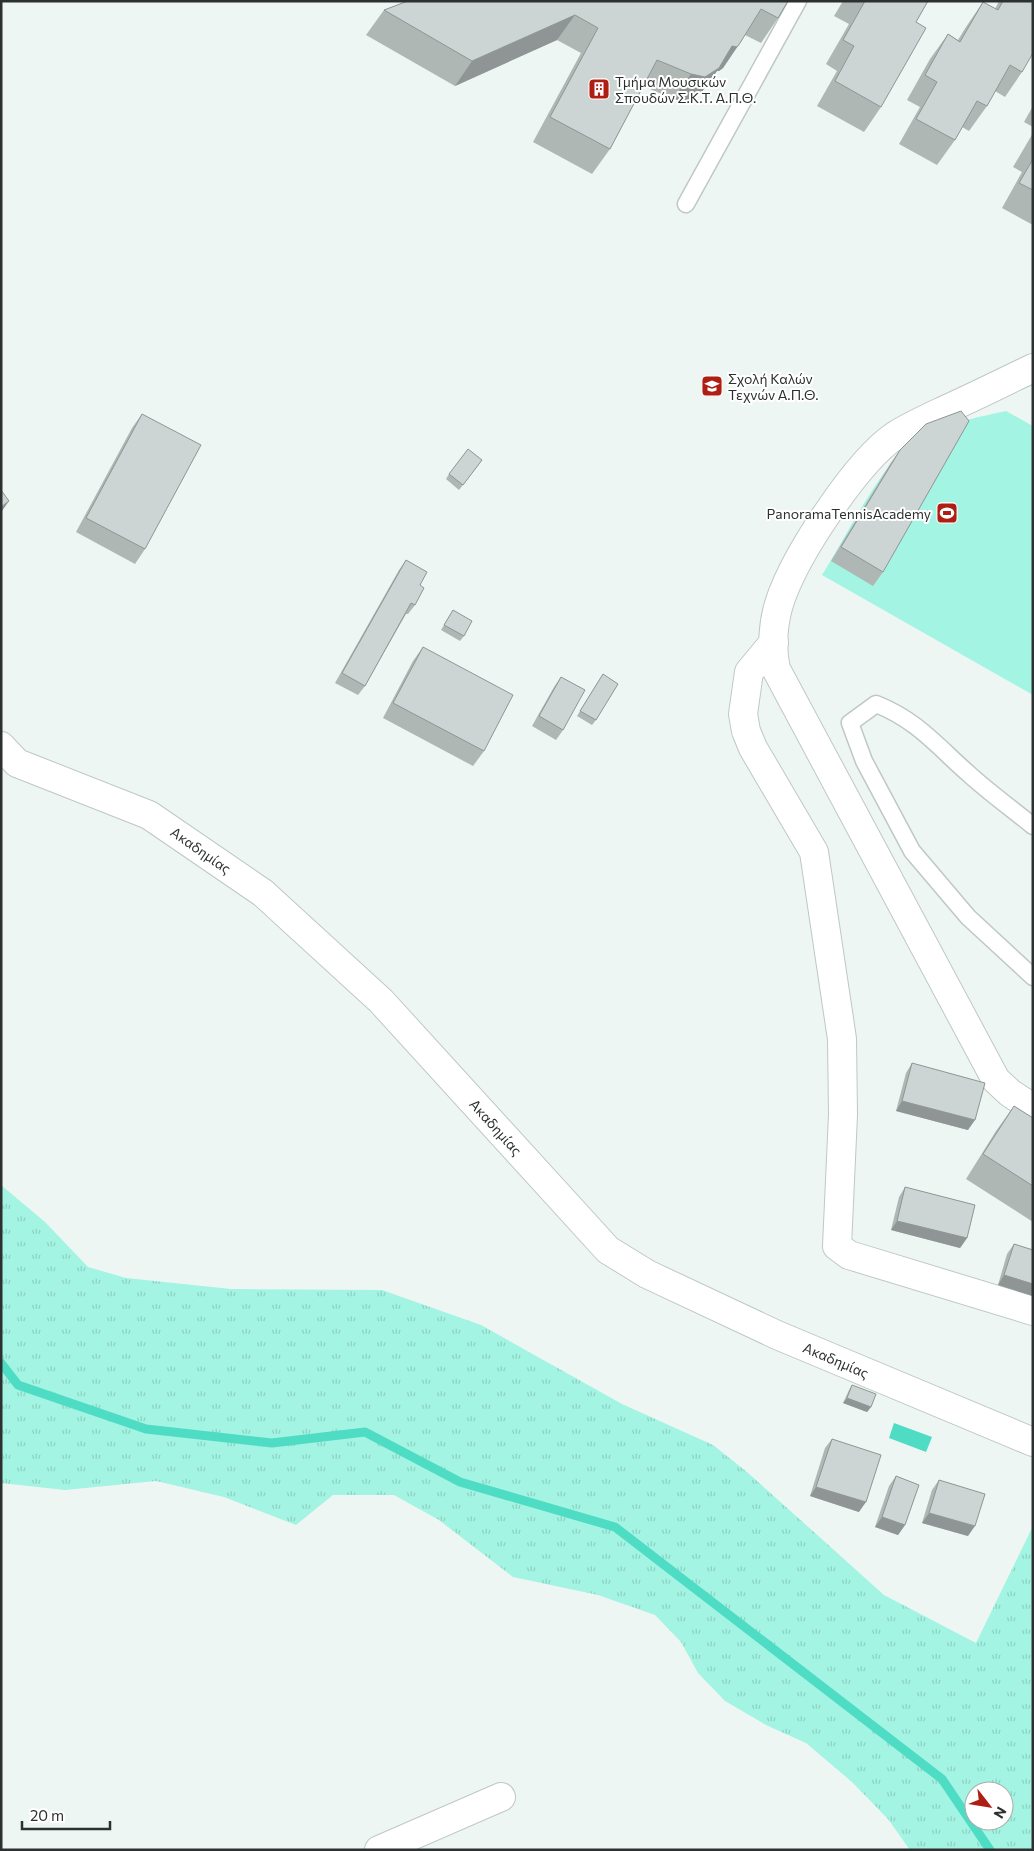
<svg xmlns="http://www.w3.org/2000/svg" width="1034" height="1851" font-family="Commissioner,sans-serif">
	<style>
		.grass { fill: url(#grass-tufts); fill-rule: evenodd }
		.pitch { fill: #a3f4e3 }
		.water { fill: #4edcc4 }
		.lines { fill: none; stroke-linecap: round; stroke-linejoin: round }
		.stream { stroke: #4edcc4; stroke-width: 9 }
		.service-casing { stroke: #bfc8c5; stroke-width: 19 }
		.minor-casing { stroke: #bfc8c5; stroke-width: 30 }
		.service { stroke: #fff; stroke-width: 16 }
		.minor { stroke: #fff; stroke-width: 28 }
		.wall { fill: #afb7b5 }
		.shaded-wall { fill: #8f9594 }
		.building { fill: #ccd5d3; stroke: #8f9594 }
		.labels { text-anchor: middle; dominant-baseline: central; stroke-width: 4; stroke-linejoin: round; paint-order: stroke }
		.poi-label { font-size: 14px; fill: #2d3030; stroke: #fff; text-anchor: start }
		.street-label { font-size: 14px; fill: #2d3030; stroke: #fff }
	</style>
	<defs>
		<pattern id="grass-tufts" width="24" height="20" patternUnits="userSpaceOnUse" patternTransform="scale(1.25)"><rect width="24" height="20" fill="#a3f4e3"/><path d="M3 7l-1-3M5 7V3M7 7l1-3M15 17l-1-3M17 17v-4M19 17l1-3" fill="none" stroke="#8dd2c3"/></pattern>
	</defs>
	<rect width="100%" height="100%" fill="#edf6f3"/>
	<path class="grass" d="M1,1185L45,1222L88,1267L126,1278L231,1289L382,1290L481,1325L622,1404L713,1445L747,1472L884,1595L976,1643L1033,1526V1850H910L888,1819L852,1782L806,1743L766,1725L725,1701L698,1673L681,1642L655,1615L598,1595L513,1577L439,1520L394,1495H333L296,1525L224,1497L156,1481L65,1490L1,1483ZM974,1791H1004V1821H974Z"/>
	<path class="pitch" d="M1006,411L1033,426V695L822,575C846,537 880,466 915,439C932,426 984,416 1006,411Z"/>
	<polygon class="water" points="894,1423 932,1437 926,1452 889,1438"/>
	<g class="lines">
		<polyline class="stream" points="1,1363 18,1385 146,1429 272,1443 365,1432 460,1482 615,1527 942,1779 990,1850"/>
		<g class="service-casing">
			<g id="service">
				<polyline points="686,204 798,1"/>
				<path d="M1033,826C1012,809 990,793 970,775C938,747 917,720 876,704L850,723L864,761L912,851L968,917L1033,977"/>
			</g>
		</g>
		<g class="minor-casing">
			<g id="minor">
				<path d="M1033,368C1004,382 976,396 947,409C930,417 912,425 896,435C857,461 797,553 781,598C773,620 771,647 776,669L996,1080L1010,1093L1033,1108"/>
				<polyline points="774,642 749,672 743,714 746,731 753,748 814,852 842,1039 843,1115 837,1246 849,1255 1033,1311"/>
				<polyline points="1,746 17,763 149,815 263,893 381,1001 608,1250 647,1274 777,1335 1033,1442"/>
				<polyline points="379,1850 501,1797"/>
			</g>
		</g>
		<use href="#service" class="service"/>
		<use href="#minor" class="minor"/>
	</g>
	<g class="wall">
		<polygon points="788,1 778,18 761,43 745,35 723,68 719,71 717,71 701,93 688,102 673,99 643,86 610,149 592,174 533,142 581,53 557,40 455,86 366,35 384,10"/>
		<polygon points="843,1 928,1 916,22 881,107 864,132 817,106 837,71 826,64 849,24 834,16"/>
		<polygon points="999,1 1033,1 1022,72 1005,97 995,91 987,106 969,131 962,127 955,140 937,165 899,144 920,107 907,100 930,59 948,34 958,40 966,27 983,2 995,9"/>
		<polygon points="1033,106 1033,127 1024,122"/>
		<polygon points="1033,133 1033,225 1002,208 1022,172 1013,167"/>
		<polygon points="142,414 145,549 135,564 76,532 132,428"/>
		<polygon points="900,450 883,572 873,586 831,561 890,464"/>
		<polygon points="482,460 459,490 446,479 449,474"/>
		<polygon points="406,560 415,605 408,614 406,614 365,686 358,695 335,683 399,570"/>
		<polygon points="453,610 464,636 460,641 441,630"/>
		<polygon points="423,647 484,751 473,766 383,718 413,661"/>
		<polygon points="603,674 596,720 592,725 577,716"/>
		<polygon points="561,677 563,730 556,740 532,726 554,687"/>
		<polygon points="912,1063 968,1130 896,1111 906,1073"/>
		<polygon points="1014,1106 1033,1118 1033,1222 966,1179 996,1131"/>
		<polygon points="905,1187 967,1238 960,1248 891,1230 899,1197"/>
		<polygon points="1014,1244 1033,1250 1033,1296 998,1285 1007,1254"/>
		<polygon points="852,1385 871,1407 867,1412 843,1403 849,1390"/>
		<polygon points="832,1439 859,1512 810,1496 825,1448"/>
		<polygon points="896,1476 905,1525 898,1535 875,1527 889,1486"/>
		<polygon points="939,1480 968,1536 922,1523 932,1490"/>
	</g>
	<g class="shaded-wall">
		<polygon points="575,15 557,40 455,86 472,61"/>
		<polygon points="740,43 723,68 719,71 717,71 701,93 688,102 673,99 691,74 732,46"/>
		<polygon points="9,501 2,511 1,512 1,507"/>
		<polygon points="902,1101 975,1120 968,1130 896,1111"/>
		<polygon points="897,1221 967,1238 960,1248 891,1230"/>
		<polygon points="1004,1275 1033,1284 1033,1296 998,1285"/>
		<polygon points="847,1398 871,1407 867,1412 843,1403"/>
		<polygon points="816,1487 866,1502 859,1512 810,1496"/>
		<polygon points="929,1513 975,1526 968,1536 922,1523"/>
		<polygon points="882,1517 905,1525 898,1535 875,1527"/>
	</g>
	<g class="building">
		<polygon points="408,1 788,1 778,18 761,9 740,43 737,47 732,46 719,68 705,77 691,74 657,60 610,149 550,117 598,28 575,15 472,61 384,10"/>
		<polygon points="865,1 928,1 916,22 926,28 881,107 835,81 854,46 843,40"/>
		<polygon points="1003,1 1033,1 1033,53 1022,72 1010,65 987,106 977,101 955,140 916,119 937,82 925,75 948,34 960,42 983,2 998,10"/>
		<polygon points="1033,159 1033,190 1019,183"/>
		<polygon points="961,411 969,421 883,572 841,547 900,450 926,424"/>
		<polygon points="142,414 201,445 145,549 86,518"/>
		<polygon points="468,449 482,460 463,485 449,474"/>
		<polygon points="1,490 9,501 1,507"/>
		<polygon points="406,560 427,572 420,585 424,588 415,605 411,603 365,686 342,673"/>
		<polygon points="453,610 472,621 464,636 444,625"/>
		<polygon points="423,647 513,695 484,751 393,703"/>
		<polygon points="603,674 618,684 596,720 580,711"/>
		<polygon points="561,677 585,690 563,730 539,716"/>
		<polygon points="912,1063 985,1083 975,1120 902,1101"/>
		<polygon points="1014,1106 1033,1118 1033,1186 983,1154"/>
		<polygon points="905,1187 975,1205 967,1238 897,1221"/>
		<polygon points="1014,1244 1033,1250 1033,1284 1004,1275"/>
		<polygon points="852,1385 876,1394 871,1407 847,1398"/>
		<polygon points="832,1439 881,1455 866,1502 816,1487"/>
		<polygon points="896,1476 919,1485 905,1525 882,1517"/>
		<polygon points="939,1480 985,1494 975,1526 929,1513"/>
	</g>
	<defs>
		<g id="building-square" transform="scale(1.125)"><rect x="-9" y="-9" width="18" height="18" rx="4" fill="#ae1e13" stroke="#fff"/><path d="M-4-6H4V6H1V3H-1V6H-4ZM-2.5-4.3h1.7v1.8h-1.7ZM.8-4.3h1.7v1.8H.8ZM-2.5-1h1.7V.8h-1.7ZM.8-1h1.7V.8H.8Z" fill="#fff"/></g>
		<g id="university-square" transform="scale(1.125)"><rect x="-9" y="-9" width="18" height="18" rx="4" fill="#ae1e13" stroke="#fff"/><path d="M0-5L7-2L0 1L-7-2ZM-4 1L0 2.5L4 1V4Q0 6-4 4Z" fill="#fff"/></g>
		<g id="stadium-square" transform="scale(1.125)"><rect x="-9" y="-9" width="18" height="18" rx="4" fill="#ae1e13" stroke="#fff"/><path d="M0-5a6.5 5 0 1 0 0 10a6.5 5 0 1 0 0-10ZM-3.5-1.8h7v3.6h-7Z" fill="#fff"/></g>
	</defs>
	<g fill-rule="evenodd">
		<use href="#building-square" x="599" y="89"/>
		<use href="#university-square" x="712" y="386"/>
		<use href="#stadium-square" x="947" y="513"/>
	</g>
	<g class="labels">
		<g class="poi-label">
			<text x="615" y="81">Τμήμα Μουσικών<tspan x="615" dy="16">Σπουδών Σ.Κ.Τ. Α.Π.Θ.</tspan></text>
			<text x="728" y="378">Σχολή Καλών<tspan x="728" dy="16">Τεχνών Α.Π.Θ.</tspan></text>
			<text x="931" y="513" text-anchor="end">PanoramaTennisAcademy</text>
		</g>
		<g class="street-label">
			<text transform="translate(201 850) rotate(35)">Ακαδημίας</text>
			<text transform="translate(496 1127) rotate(48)">Ακαδημίας</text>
			<text transform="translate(836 1360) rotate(23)">Ακαδημίας</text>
		</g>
	</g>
	<rect width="1034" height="1851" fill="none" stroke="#2d3030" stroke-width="5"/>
	<g transform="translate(989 1806) rotate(121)"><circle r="24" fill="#ffffff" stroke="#abacac"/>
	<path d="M0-4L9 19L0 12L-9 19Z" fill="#ae1e13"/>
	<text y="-8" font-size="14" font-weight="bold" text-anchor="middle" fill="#2d3030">N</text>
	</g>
	<path d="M22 1821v8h88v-8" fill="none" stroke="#2d3030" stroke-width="2.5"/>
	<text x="30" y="1821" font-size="15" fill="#2d3030" stroke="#ffffff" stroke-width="4" paint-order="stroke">20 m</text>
</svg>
